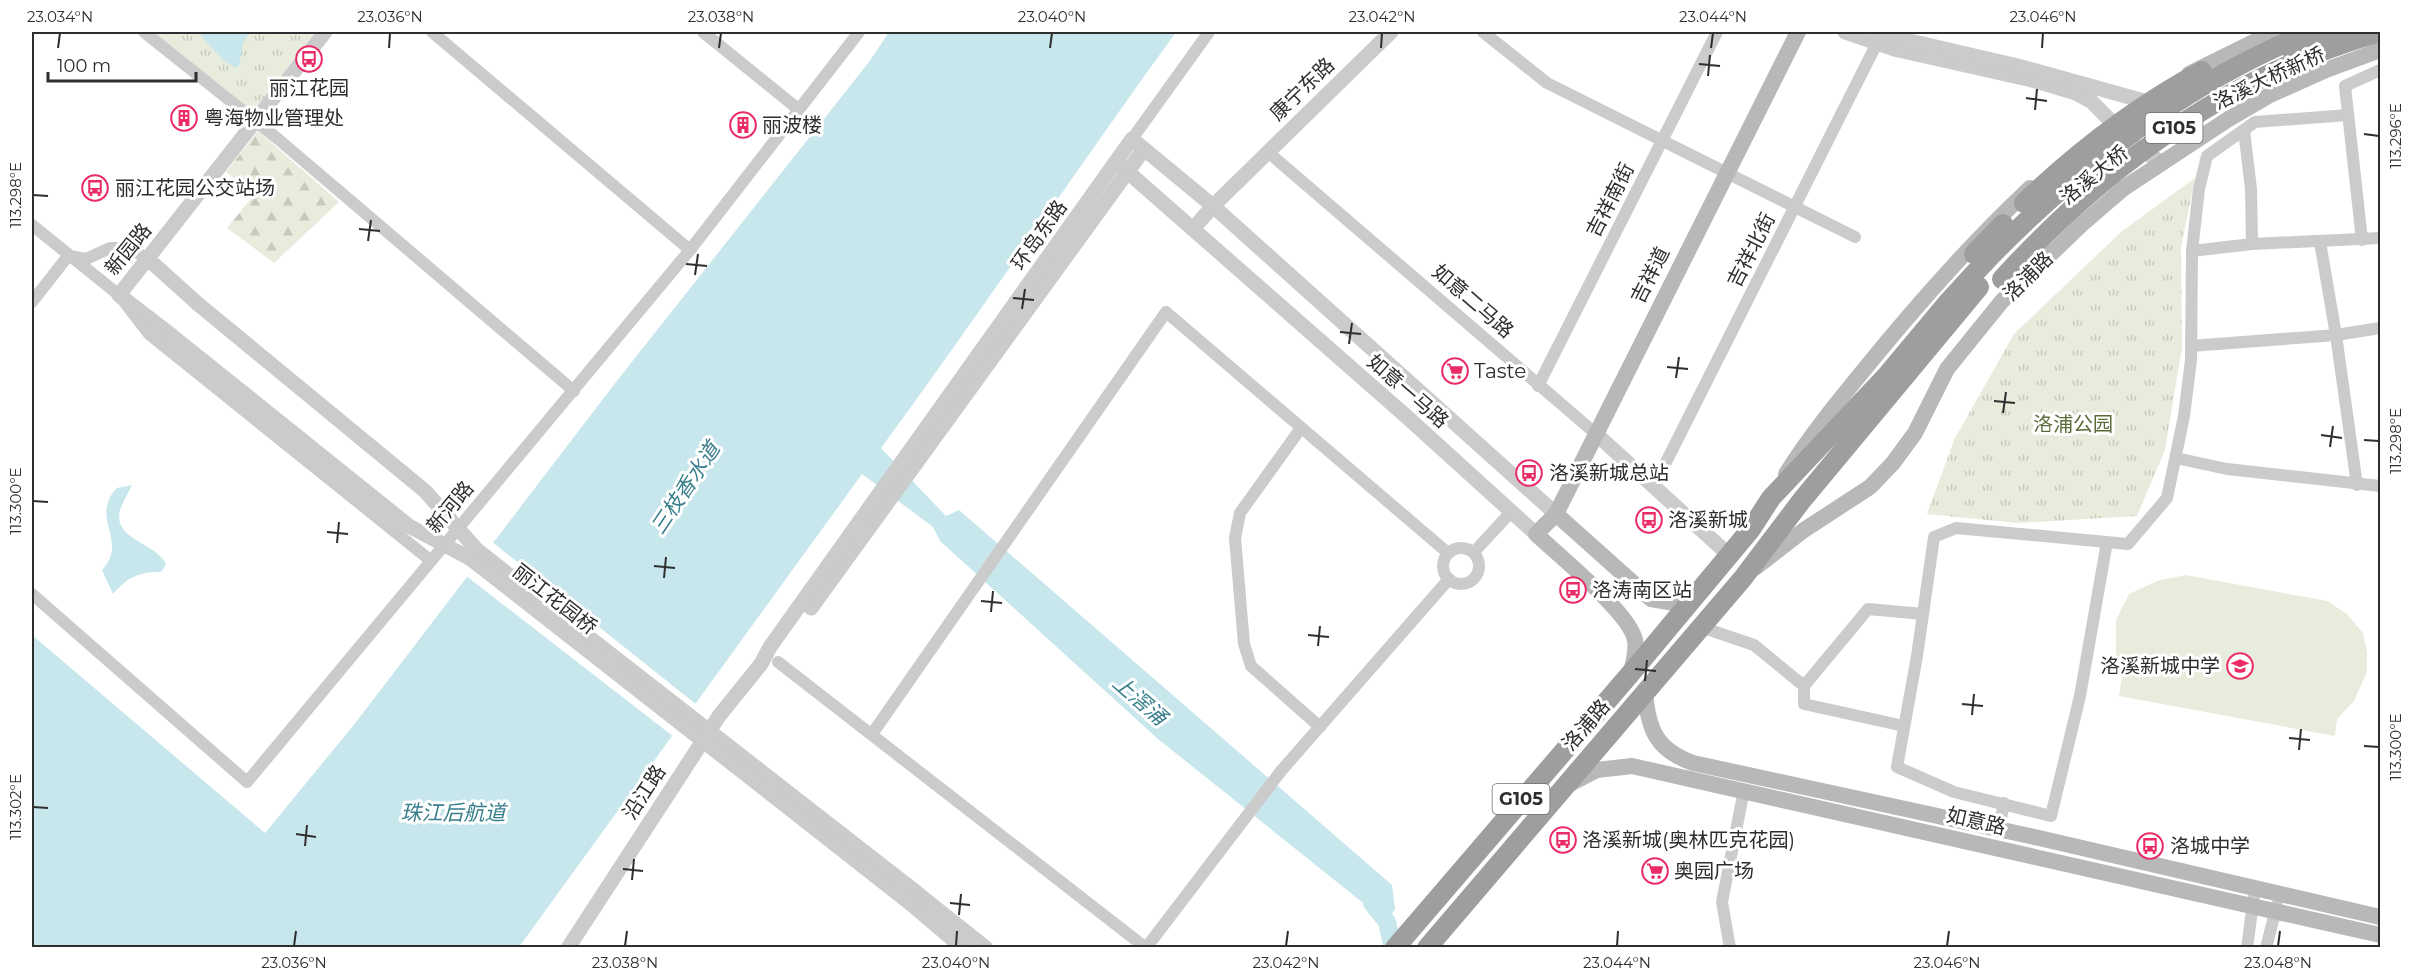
<svg xmlns="http://www.w3.org/2000/svg" width="2412" height="979" font-family="Montserrat,'Noto Sans SC',sans-serif">
	<style>
		.grass { fill: #e8ecdc }
		.forest { fill: url(#forest-firs) }
		.park { fill: url(#park-tufts) }
		.water { fill: #c7e7ed }
		.pier { fill: #fff }
		.lines { fill: none; stroke-linecap: round; stroke-linejoin: round }
		.river { stroke: #c7e7ed; stroke-width: 18 }
		.minor { stroke: #cbcbcb; stroke-width: 12 }
		.tertiary { stroke: #cbcbcb; stroke-width: 15 }
		.secondary { stroke: #b8b8b8; stroke-width: 16 }
		.trunk { stroke: #9e9e9e; stroke-width: 20 }
		.tertiary-bridge { stroke: #cbcbcb; stroke-width: 15 }
		.trunk-bridge { stroke: #9e9e9e; stroke-width: 20 }
		.ticks { fill: none; stroke: #2e2e2e; stroke-width: 2 }
		.labels { text-anchor: middle; dominant-baseline: central; stroke-width: 6; stroke-linejoin: round; paint-order: stroke }
		.shield { fill: #fff; stroke: #6d6d6d; stroke-width: 1.5 }
		.shield-label { font-size: 18px; font-weight: bold; fill: #2e2e2e }
		.street-label { font-size: 20px; fill: #2e2e2e; stroke: #fff }
		.poi-label { font-size: 20px; fill: #2e2e2e; stroke: #fff; text-anchor: start }
		.park-label { font-size: 20px; fill: #5d6b3a; stroke: #fff }
		.water-label { font-size: 21px; font-style: italic; fill: #387f8c; stroke: #fff }
		.neatline { fill: none; stroke: #2e2e2e; stroke-width: 2 }
		.ticks-label { font-size: 15px; text-anchor: middle; fill: #2e2e2e }
	</style>
	<defs>
		<pattern id="forest-firs" width="22" height="20" patternUnits="userSpaceOnUse" patternTransform="scale(1.5)"><rect width="22" height="20" fill="#e8ecdc"/><path d="M5 1l3.5 6h-7zM16 11l3.5 6h-7z" fill="#c7cbbd"/></pattern>
		<pattern id="park-tufts" width="24" height="20" patternUnits="userSpaceOnUse" patternTransform="scale(1.5)"><rect width="24" height="20" fill="#e8ecdc"/><path d="M3 7l-1-3M5 7V3M7 7l1-3M15 17l-1-3M17 17v-4M19 17l1-3" fill="none" stroke="#c7cbbd"/></pattern>
	</defs>
	<rect width="100%" height="100%" fill="#fff"/>
	<polygon class="grass" points="2186,575 2327,601 2347,614 2363,633 2367,652 2367,672 2354,701 2337,719 2335,736 2119,696 2122,676 2116,654 2116,620 2129,594 2160,580"/>
	<polygon class="forest" points="258,131 339,202 274,263 227,228 255,194 226,172"/>
	<g class="park">
		<polygon points="144,32 315,32 250,116"/>
		<polygon points="2195,178 2181,248 2182,347 2165,450 2137,516 2017,523 1927,514 1954,440 2014,334 2121,232"/>
	</g>
	<g class="water">
		<polygon points="198,32 250,32 243,43 239,66 235,68 222,59"/>
		<path d="M889,32H1176C1077,169 982,310 881,448L946,516L959,510L1392,885L1395,909L1387,922L1158,739L940,541L933,527L862,474L519,947H32V635L265,833L353,726L616,382L869,62Z"/>
		<path d="M132,485C128,493 123,502 120,510C112,540 157,543 166,564L161,572C138,572 128,577 113,594L102,570C126,544 98,525 109,500C110,496 114,491 117,488Z"/>
	</g>
	<polygon class="pier" points="491,541 697,705 674,737 465,575"/>
	<g class="lines">
		<polyline class="river" points="1372,903 1387,922 1393,948"/>
		<g class="minor">
			<polyline points="144,32 278,139 574,391"/>
			<polyline points="432,32 690,250"/>
			<polyline points="703,32 798,109"/>
			<polyline points="1483,32 1547,83 1855,237"/>
			<polyline points="2348,115 2255,122 2207,156 2199,189 2192,251 2252,244 2380,238"/>
			<polyline points="2244,130 2251,189 2252,244"/>
			<polyline points="1132,139 1209,32"/>
			<polyline points="1268,152 1595,433"/>
			<polyline points="32,225 119,295 149,334 430,560"/>
			<polyline points="2362,240 2345,86 2380,70"/>
			<polyline points="2320,242 2336,335 2357,485"/>
			<polyline points="70,256 86,259 110,248 121,248 133,250 148,259"/>
			<polyline points="32,302 68,256"/>
			<polyline points="2191,346 2336,335 2380,328"/>
			<polyline points="1538,386 1717,32"/>
			<polyline points="1301,428 1240,513 1235,538 1244,644 1251,666 1320,727"/>
			<polyline points="2176,458 2227,469 2380,486"/>
			<polyline points="1654,486 1880,37"/>
			<polyline points="2107,542 2080,696 2051,816 1954,792 1897,767 1917,656 1934,537 1956,528 2128,544 2167,498 2184,416 2191,360 2192,251"/>
			<circle cx="1461" cy="566" r="18"/>
			<polyline points="1474,552 1512,511"/>
			<polyline points="32,594 247,782 690,250 859,32"/>
			<polyline points="1701,627 1754,645 1804,686"/>
			<polyline points="778,662 1146,948"/>
			<polyline points="1904,726 1804,704 1804,686 1868,609 1923,614"/>
			<polyline points="872,734 1166,312 1448,553"/>
			<polyline points="1999,829 2004,803"/>
			<polyline points="1146,948 1281,771 1449,579"/>
			<polyline points="1730,948 1722,902 1744,790"/>
			<polyline points="2247,948 2255,888"/>
			<polyline points="2266,948 2277,905"/>
		</g>
		<g class="tertiary">
			<polyline points="1845,32 1894,49 2032,80 2076,93 2092,102 2136,147 2163,163"/>
			<polyline points="1871,32 2018,66 2144,101"/>
			<polyline points="1121,166 1407,417 1536,534"/>
			<polyline points="1193,229 1213,206 1391,32"/>
			<polyline points="148,259 198,304"/>
			<polyline points="171,335 119,295 325,32"/>
			<polyline points="1595,433 1729,555"/>
			<polyline points="811,608 1144,149"/>
			<polyline points="917,893 986,948"/>
			<polyline points="910,903 963,948"/>
			<polyline points="568,948 719,716 761,664 770,647 1132,139 1213,206 1556,514"/>
		</g>
		<g class="secondary">
			<polyline points="2189,74 2274,32"/>
			<path d="M1786,474C1809,437 1836,404 1863,371C1915,307 1969,245 2030,188"/>
			<polyline points="1556,514 1651,599 1674,603 1691,601"/>
			<polyline points="1755,568 1804,530 1870,487 1893,463 1915,433 1947,369 2002,301 2081,225 2124,188 2227,120 2268,96 2326,70 2380,50"/>
			<path d="M1631,673C1633,662 1637,651 1635,640C1630,613 1559,556 1536,534L1556,514L1798,32"/>
			<path d="M1645,692C1648,729 1656,750 1693,763L2039,838L2380,917"/>
			<polyline points="1568,785 1597,770 1632,766 2380,935"/>
		</g>
		<g class="trunk">
			<polyline points="1395,948 1631,673 1751,529 1771,498 1888,374 1949,301 1984,263"/>
			<polyline points="1427,948 1743,578 1802,500 1979,287"/>
		</g>
		<g class="tertiary-bridge">
			<polyline points="198,304 425,491 477,550 917,893"/>
			<polyline points="171,335 409,526 471,559 910,903"/>
		</g>
		<g class="trunk-bridge">
			<polyline points="2291,49 2338,32"/>
			<path d="M2024,203C2077,152 2137,106 2202,71"/>
			<polyline points="1974,254 2003,224"/>
			<path d="M1984,263C2073,170 2182,86 2301,36"/>
			<path d="M2002,279C2106,165 2230,75 2380,32"/>
		</g>
	</g>
	<path class="ticks" d="M58,48L60,33M389,48L390,33M719,48L721,33M1050,48L1052,33M1381,48L1382,33M1711,48L1713,33M2042,48L2043,33M1699,64L1720,66M1708,76L1710,55M2026,98L2047,101M2035,110L2037,89M2364,134L2379,136M33,195L48,196M359,229L380,231M368,241L371,220M686,264L707,266M695,275L698,254M1013,298L1034,300M1022,309L1025,289M1340,332L1361,334M1349,344L1352,323M1667,367L1688,369M1676,378L1679,357M1994,401L2015,403M2003,413L2006,392M2321,435L2342,438M2364,440L2379,441M2330,447L2333,426M33,501L48,502M327,532L348,534M337,543L339,522M654,566L675,568M664,578L666,557M981,601L1002,603M991,612L993,591M1308,635L1329,637M1318,646L1320,626M1635,669L1656,671M1645,681L1647,660M1962,704L1983,706M1972,715L1974,694M2289,738L2310,740M2364,746L2379,747M2299,750L2301,729M33,807L48,808M296,834L316,837M305,846L307,825M623,869L643,871M632,880L634,859M950,903L970,905M959,915L961,894M294,946L296,931M625,946L627,931M956,946L957,931M1286,946L1288,931M1617,946L1618,931M1947,946L1949,931M2278,946L2280,931"/>
	<defs>
		<g id="bus-ring" transform="scale(1.35)"><circle r="9.5" fill="#fff" stroke="#ea2b66" stroke-width="1.5"/><path d="M-5-6H5V4H4V6H2V4H-2V6H-4V4H-5ZM-3.5-4V0h7V-4ZM-3.5 1.2v1.5H-2V1.2ZM2 1.2v1.5H3.5V1.2Z" fill="#ea2b66"/></g>
		<g id="building-ring" transform="scale(1.35)"><circle r="9.5" fill="#fff" stroke="#ea2b66" stroke-width="1.5"/><path d="M-4-6H4V6H1V3H-1V6H-4ZM-2.5-4.3h1.7v1.8h-1.7ZM.8-4.3h1.7v1.8H.8ZM-2.5-1h1.7V.8h-1.7ZM.8-1h1.7V.8H.8Z" fill="#ea2b66"/></g>
		<g id="supermarket-ring" transform="scale(1.35)"><circle r="9.5" fill="#fff" stroke="#ea2b66" stroke-width="1.5"/><path d="M-6-5.5h2.5l.6 2H6L4.5 2H-2.5L-4.4-4H-6ZM-1.5 3.2a1.3 1.3 0 1 0 .1 0ZM3 3.2a1.3 1.3 0 1 0 .1 0Z" fill="#ea2b66"/></g>
		<g id="school-ring" transform="scale(1.35)"><circle r="9.5" fill="#fff" stroke="#ea2b66" stroke-width="1.5"/><path d="M0-5L7-2L0 1L-7-2ZM-4 1L0 2.5L4 1V4Q0 6-4 4Z" fill="#ea2b66"/></g>
	</defs>
	<g fill-rule="evenodd">
		<use href="#bus-ring" x="309" y="59"/>
		<use href="#building-ring" x="184" y="118"/>
		<use href="#building-ring" x="743" y="125"/>
		<use href="#bus-ring" x="95" y="188"/>
		<use href="#supermarket-ring" x="1455" y="371"/>
		<use href="#bus-ring" x="1529" y="473"/>
		<use href="#bus-ring" x="1649" y="520"/>
		<use href="#bus-ring" x="1573" y="590"/>
		<use href="#school-ring" x="2240" y="666"/>
		<use href="#bus-ring" x="1563" y="840"/>
		<use href="#bus-ring" x="2150" y="846"/>
		<use href="#supermarket-ring" x="1655" y="871"/>
	</g>
	<g class="labels">
		<g class="shield">
			<rect x="2145.5" y="113" width="57" height="30" rx="4.5"/>
			<rect x="1492.5" y="784" width="57" height="30" rx="4.5"/>
		</g>
		<g class="shield-label">
			<text x="2174" y="128">G105</text>
			<text x="1521" y="799">G105</text>
		</g>
		<g class="street-label">
			<text transform="translate(2269 78) rotate(-25)">洛溪大桥新桥</text>
			<text transform="translate(1302 89) rotate(-44)">康宁东路</text>
			<text transform="translate(2094 175) rotate(-39)">洛溪大桥</text>
			<text transform="translate(1610 200) rotate(-63)">吉祥南街</text>
			<text transform="translate(1039 235) rotate(-55)">环岛东路</text>
			<text transform="translate(128 249) rotate(-51)">新园路</text>
			<text transform="translate(1751 250) rotate(-63)">吉祥北街</text>
			<text transform="translate(1650 275) rotate(-63)">吉祥道</text>
			<text transform="translate(2028 276) rotate(-45)">洛浦路</text>
			<text transform="translate(1473 301) rotate(41)">如意二马路</text>
			<text transform="translate(1408 391) rotate(41)">如意一马路</text>
			<text transform="translate(450 507) rotate(-50)">新河路</text>
			<text transform="translate(555 599) rotate(38)">丽江花园桥</text>
			<text transform="translate(1586 725) rotate(-49)">洛浦路</text>
			<text transform="translate(644 792) rotate(-57)">沿江路</text>
			<text transform="translate(1976 821) rotate(13)">如意路</text>
		</g>
		<g class="poi-label">
			<text x="309" y="88" text-anchor="middle">丽江花园</text>
			<text x="204" y="118">粤海物业管理处</text>
			<text x="762" y="125">丽波楼</text>
			<text x="115" y="188">丽江花园公交站场</text>
			<text x="1474" y="371">Taste</text>
			<text x="1549" y="473">洛溪新城总站</text>
			<text x="1668" y="520">洛溪新城</text>
			<text x="1592" y="590">洛涛南区站</text>
			<text x="2220" y="666" text-anchor="end">洛溪新城中学</text>
			<text x="1582" y="840">洛溪新城(奥林匹克花园)</text>
			<text x="2170" y="846">洛城中学</text>
			<text x="1674" y="871">奥园广场</text>
		</g>
		<g class="park-label">
			<text x="2073" y="424">洛浦公园</text>
		</g>
		<g class="water-label">
			<text transform="translate(685 488) rotate(-56)">三枝香水道</text>
			<text transform="translate(1140 700) rotate(41)">上滘涌</text>
			<text x="453" y="812">珠江后航道</text>
		</g>
	</g>
	<rect width="2412" height="979" fill="none" stroke="#ffffff" stroke-width="66"/>
	<path d="M48 72v9h148v-9" fill="none" stroke="#2e2e2e" stroke-width="3"/>
	<text x="57" y="72" font-size="18" fill="#2e2e2e" stroke="#ffffff" stroke-width="4.5" paint-order="stroke">100 m</text>
	<rect x="33" y="33" width="2346" height="913" class="neatline"/>
	<g class="ticks-label">
		<text x="60" y="22">23.034°N</text>
		<text x="390" y="22">23.036°N</text>
		<text x="721" y="22">23.038°N</text>
		<text x="1052" y="22">23.040°N</text>
		<text x="1382" y="22">23.042°N</text>
		<text x="1713" y="22">23.044°N</text>
		<text x="2043" y="22">23.046°N</text>
		<text transform="translate(2396 136) rotate(-90)" y="5">113.296°E</text>
		<text transform="translate(16 195) rotate(-90)" y="5">113.298°E</text>
		<text transform="translate(2396 441) rotate(-90)" y="5">113.298°E</text>
		<text transform="translate(16 501) rotate(-90)" y="5">113.300°E</text>
		<text transform="translate(2396 747) rotate(-90)" y="5">113.300°E</text>
		<text transform="translate(16 807) rotate(-90)" y="5">113.302°E</text>
		<text x="294" y="968">23.036°N</text>
		<text x="625" y="968">23.038°N</text>
		<text x="956" y="968">23.040°N</text>
		<text x="1286" y="968">23.042°N</text>
		<text x="1617" y="968">23.044°N</text>
		<text x="1947" y="968">23.046°N</text>
		<text x="2278" y="968">23.048°N</text>
	</g>
</svg>
